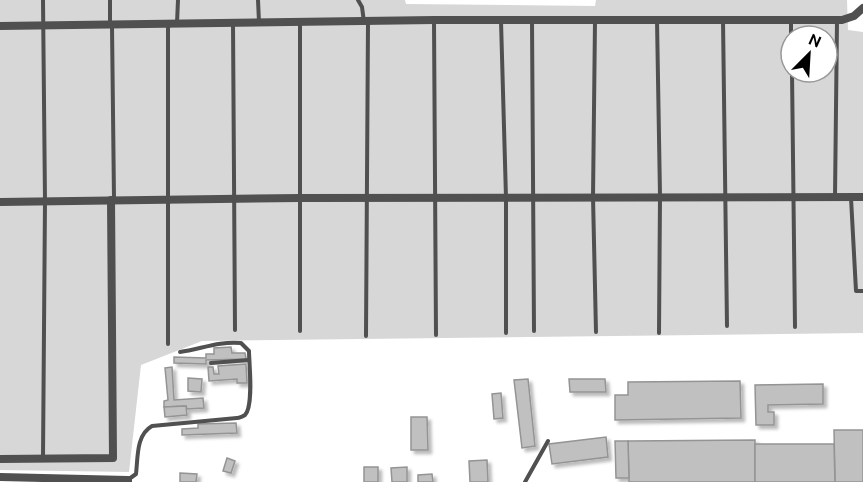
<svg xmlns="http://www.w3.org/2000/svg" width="863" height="482" font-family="Ubuntu,sans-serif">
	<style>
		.green { fill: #d7d7d7; fill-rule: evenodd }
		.building { fill: #c0c0c0; stroke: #949494; stroke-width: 1.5; filter: url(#shadow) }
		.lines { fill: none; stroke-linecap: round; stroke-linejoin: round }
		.lane { stroke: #505050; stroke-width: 4 }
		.street { stroke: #505050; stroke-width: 8 }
	</style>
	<defs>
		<filter id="shadow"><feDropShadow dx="3.5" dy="3.5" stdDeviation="1.5" flood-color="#0004"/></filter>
	</defs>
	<rect width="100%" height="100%" fill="#fff"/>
	<path class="green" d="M0,0H405L406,4L595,6L596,0H847L848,30L863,32V333L202,341L141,365L129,472L0,470ZM791,36H827V72H791Z"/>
	<g class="building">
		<polygon points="231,347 232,353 245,353 246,359 206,360 206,364 174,363 174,357 206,358 206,354 214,354 214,348"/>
		<polygon points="246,364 247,383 237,383 237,379 209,381 208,367 213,367 214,374 219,374 218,366"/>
		<polygon points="172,367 174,400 203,398 204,408 187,409 186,406 164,407 164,401 168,400 165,368"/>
		<polygon points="188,378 202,379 201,392 188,391"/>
		<polygon points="528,379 535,446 522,448 514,380"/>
		<polygon points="569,379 605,379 606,392 570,392"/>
		<polygon points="740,381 741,418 615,420 615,395 628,395 628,382"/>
		<polygon points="823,384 823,404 768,405 768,412 774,412 774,425 756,425 755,385"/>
		<polygon points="501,393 503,418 494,419 492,394"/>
		<polygon points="186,406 187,415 165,417 164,407"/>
		<polygon points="411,417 427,417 428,450 411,450"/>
		<polygon points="236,423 237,433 182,435 182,429 198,428 198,424"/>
		<polygon points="834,430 863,430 863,482 835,482"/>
		<polygon points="606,437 608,457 552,464 549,444"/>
		<polygon points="755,440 755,482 629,482 628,441"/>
		<polygon points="615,441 628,441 629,478 616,478"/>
		<polygon points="755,444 834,444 835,482 755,482"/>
		<polygon points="227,458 235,461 231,473 223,471"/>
		<polygon points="487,460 488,482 470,482 469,461"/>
		<rect x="364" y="467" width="14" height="15"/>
		<polygon points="407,467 407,482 392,482 391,468"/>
		<polygon points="180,473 197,474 196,482 180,482"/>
		<polygon points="432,474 433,482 418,482 418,475"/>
	</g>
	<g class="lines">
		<g class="lane">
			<polyline points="110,0 110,25"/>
			<polyline points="258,0 259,22"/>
			<polyline points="358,0 362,7 364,22"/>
			<polyline points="657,20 660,196 659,333"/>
			<polyline points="723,20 727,326"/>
			<polyline points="434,21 436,335"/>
			<polyline points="501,21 506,198 506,333"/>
			<polyline points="532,21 534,331"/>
			<polyline points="595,21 593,197 596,332"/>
			<polyline points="791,21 791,36"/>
			<polyline points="177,23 178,0"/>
			<polyline points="233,23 235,330"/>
			<polyline points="112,26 114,199"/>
			<polyline points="792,72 795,327"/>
			<polyline points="835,196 837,21"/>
			<polyline points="851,198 856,291 863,291"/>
			<polyline points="300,331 300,22"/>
			<polyline points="366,336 368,22"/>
			<polyline points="168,344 168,25"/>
			<polyline points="211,363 249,360"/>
			<polyline points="43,458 45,201 43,0"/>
			<path d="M129,479L136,474C138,457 136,435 152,426L237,418C239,418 244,416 245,415C254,406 249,363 249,351L241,343C219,341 201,349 180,352"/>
			<polyline points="525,482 548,441"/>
		</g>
		<g class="street">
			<polyline points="0,26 434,20 842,20 854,16 863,8"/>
			<polyline points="0,202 300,198 863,197"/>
			<polyline points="0,459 113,458 111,200"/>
			<polyline points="0,477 128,480 128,482"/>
		</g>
	</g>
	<g transform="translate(809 54) rotate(24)"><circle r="28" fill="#ffffff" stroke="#999999" stroke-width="1.5"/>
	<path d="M0-4.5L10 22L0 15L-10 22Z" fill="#000000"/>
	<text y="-9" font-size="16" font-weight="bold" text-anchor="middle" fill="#000000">N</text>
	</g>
</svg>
